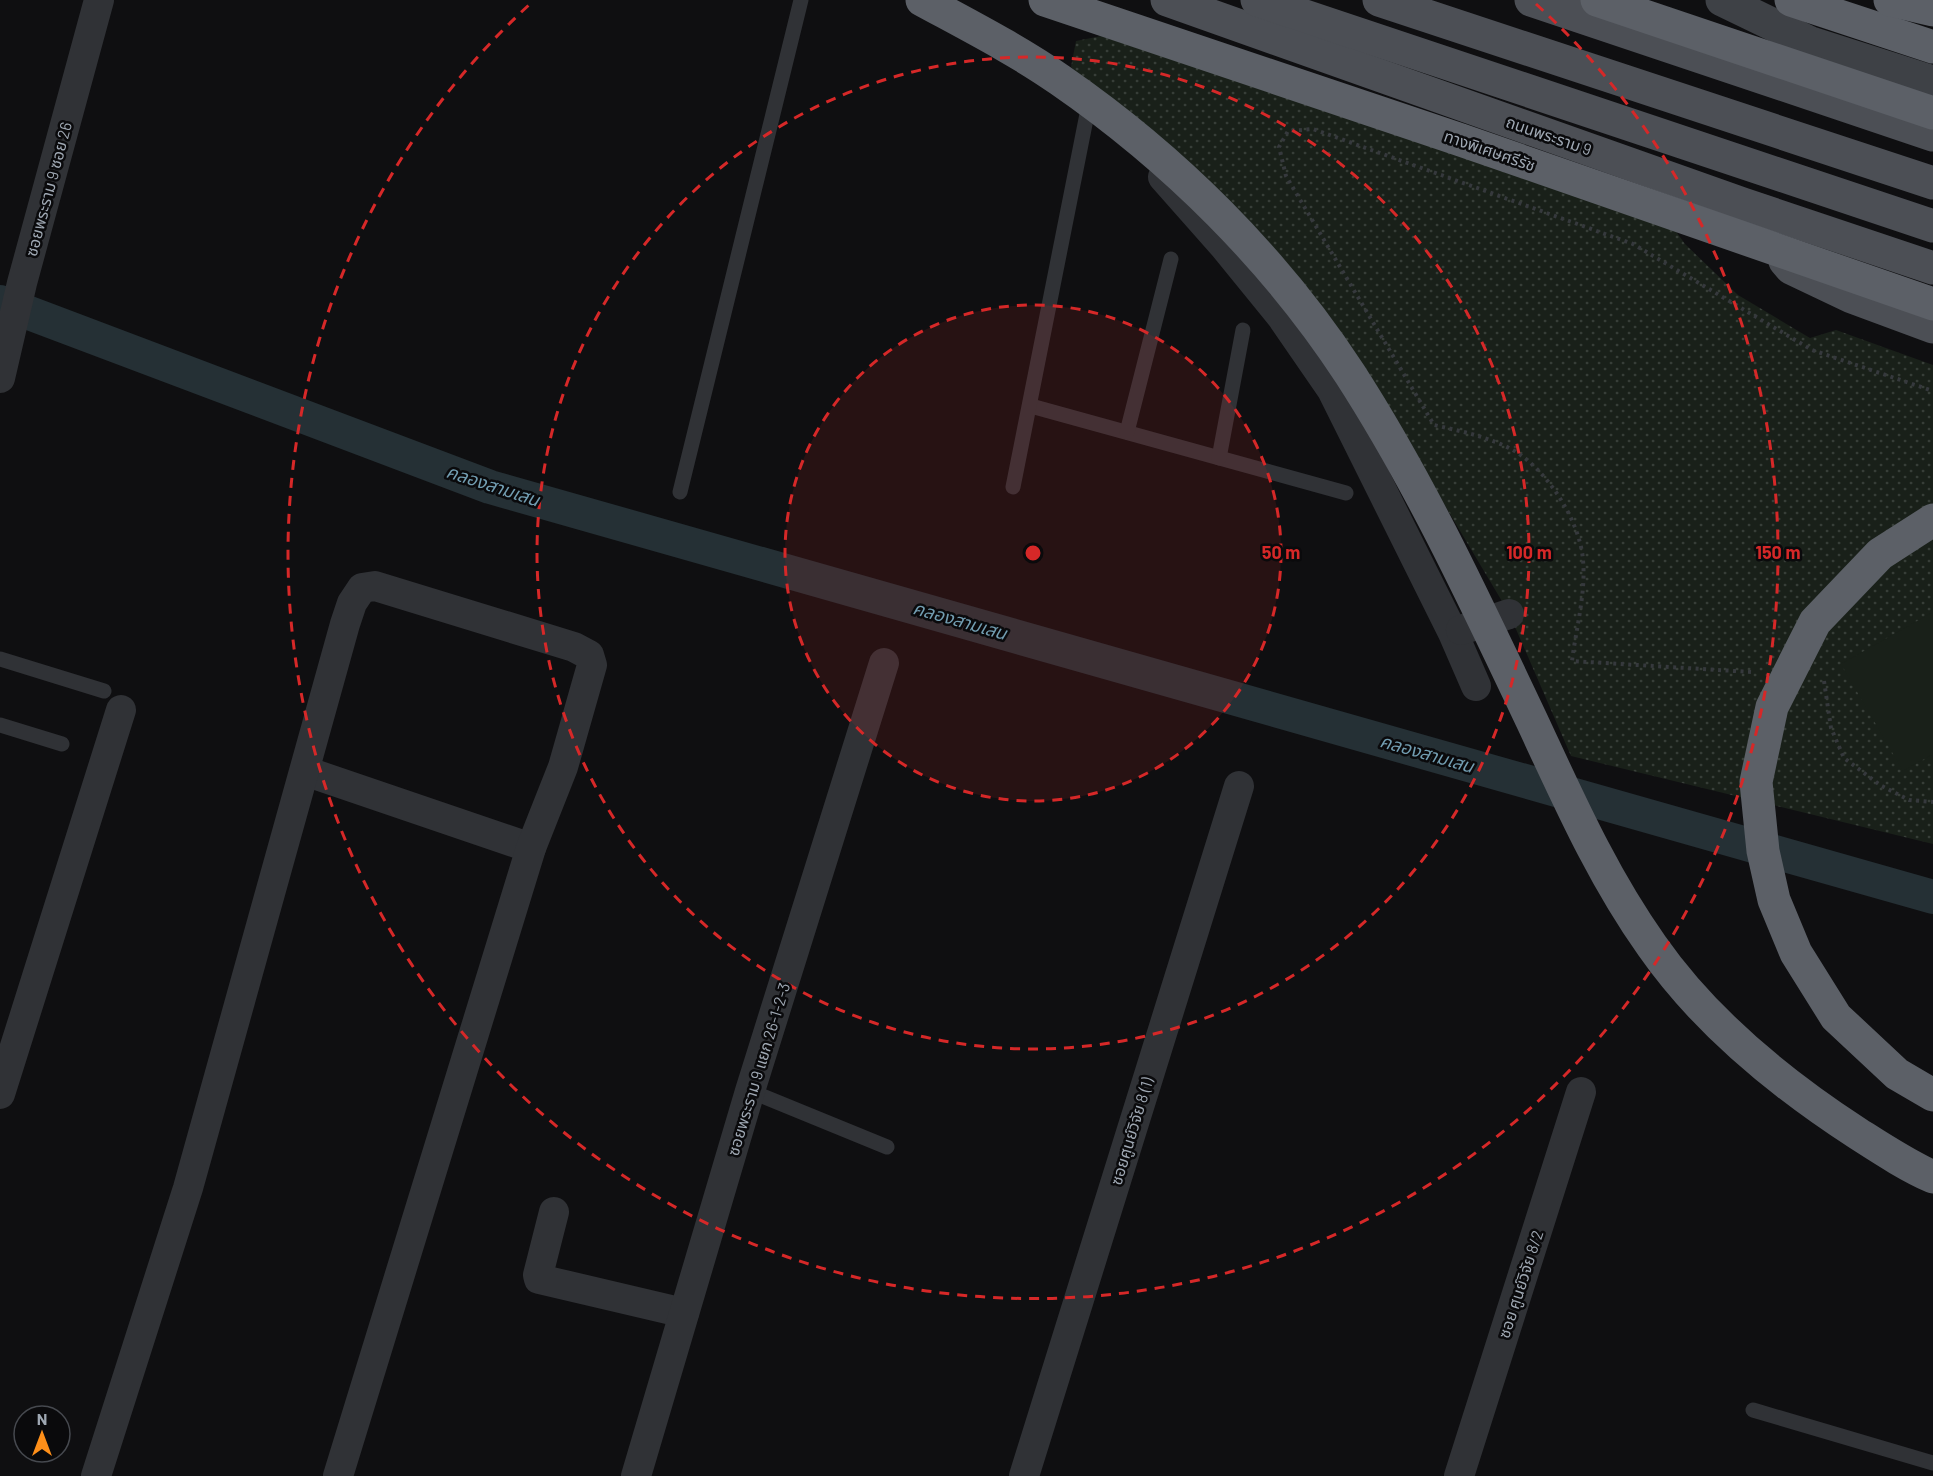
<svg xmlns="http://www.w3.org/2000/svg" width="1933" height="1476" font-family="Barlow,'Noto Sans Thai',sans-serif">
	<style>
		.park { fill: url(#park-dots) }
		.pitch { fill: #192019 }
		.lines { fill: none; stroke-linecap: round; stroke-linejoin: round }
		.canal { stroke: #253035; stroke-width: 34 }
		.path { stroke: #36393d; stroke-width: 4; stroke-dasharray: 3 4.5; stroke-linecap: butt }
		.lane { stroke: #303236; stroke-width: 15 }
		.street { stroke: #303236; stroke-width: 30 }
		.secondary { stroke: #3e4146; stroke-width: 33 }
		.primary { stroke: #4c4f55; stroke-width: 33 }
		.highway { stroke: #5c6067; stroke-width: 33 }
		.ring { fill: none; stroke: #d62828; stroke-width: 3; stroke-dasharray: 10 8 }
		.labels { text-anchor: middle; dominant-baseline: central; stroke-width: 5; stroke-linejoin: round; paint-order: stroke }
		.street-label { font-size: 16px; fill: #9fa8b3; stroke: #0a0a0c }
		.water-label { font-size: 18px; font-style: italic; fill: #729db1; stroke: #0a0a0c }
		.centre { fill: #d62828; stroke: #0a0a0c; stroke-width: 3 }
		.ring-label { font-size: 18px; text-anchor: middle; font-weight: bold; fill: #d62828; stroke: #0a0a0c; stroke-width: 5; stroke-linejoin: round; paint-order: stroke }
	</style>
	<defs>
		<pattern id="park-dots" width="8" height="8" patternUnits="userSpaceOnUse" patternTransform="scale(1.5)"><rect width="8" height="8" fill="#192019"/><path d="M2 2h.1M6 6h.1" fill="none" stroke="#373e38" stroke-width="1.8" stroke-linecap="round"/></pattern>
	</defs>
	<rect width="100%" height="100%" fill="#0f0f11"/>
	<polygon class="park" points="1101,36 1670,223 1685,244 1738,295 1810,338 1836,330 1933,365 1933,844 1571,756 1509,613 1410,447 1071,67 1076,41"/>
	<polygon class="pitch" points="1933,612 1933,754 1903,771 1841,664"/>
	<g class="lines">
		<polyline class="canal" points="0,302 490,487 1933,897"/>
		<g class="path">
			<path d="M1751,672L1572,661C1576,629 1586,593 1583,560C1580,520 1545,466 1509,448C1485,436 1460,431 1434,425L1286,176L1279,147L1288,131L1313,129L1633,244L1812,350L1933,391"/>
			<polyline points="1824,681 1831,728 1844,758 1880,785 1909,800 1933,802"/>
		</g>
		<g class="lane">
			<polyline points="1031,406 1346,493"/>
			<polyline points="1127,432 1171,259"/>
			<polyline points="1219,458 1243,330"/>
			<polyline points="1013,487 1089,104"/>
			<polyline points="680,492 801,0"/>
			<polyline points="0,659 104,691"/>
			<polyline points="0,725 62,744"/>
			<polyline points="750,1091 887,1147"/>
			<polyline points="1753,1410 1933,1463"/>
		</g>
		<g class="street">
			<polyline points="1163,177 1224,246 1281,316 1332,390 1453,633 1476,686"/>
			<polyline points="0,378 22,283 99,0"/>
			<polyline points="1461,630 1509,614"/>
			<polyline points="305,771 531,848"/>
			<polyline points="0,1094 121,710"/>
			<polyline points="554,1212 538,1275 539,1279 684,1313"/>
			<polyline points="96,1476 188,1188 345,624 352,603 362,588 375,586 574,647 589,655 592,665 563,767 531,848 338,1476"/>
			<polyline points="636,1476 750,1091 884,663"/>
			<polyline points="1024,1476 1239,786"/>
			<polyline points="1459,1476 1581,1092"/>
		</g>
		<polyline class="secondary" points="1722,0 1811,43 1933,82"/>
		<g class="primary">
			<polyline points="1167,0 1743,204 1933,268"/>
			<polyline points="1257,0 1933,226"/>
			<polyline points="1379,0 1933,183"/>
			<polyline points="1531,0 1933,135"/>
			<polyline points="1785,261 1791,268 1852,297 1933,327"/>
		</g>
		<g class="highway">
			<path d="M922,0C968,25 1017,50 1060,80C1173,158 1275,259 1350,374C1421,484 1476,603 1532,721C1568,798 1602,876 1652,946C1705,1022 1780,1083 1857,1133C1882,1149 1906,1165 1933,1177"/>
			<polyline points="1045,0 1461,140 1933,304"/>
			<polyline points="1597,0 1933,113"/>
			<polyline points="1791,0 1933,47"/>
			<polyline points="1890,0 1933,10"/>
			<polyline points="1933,520 1880,554 1815,622 1772,707 1756,782 1763,851 1774,900 1796,953 1836,1017 1897,1074 1933,1095"/>
		</g>
	</g>
	<circle cx="1033" cy="553" r="248" fill="#d62828" fill-opacity=".12"/>
	<g class="ring">
		<circle cx="1033" cy="553" r="248"/>
		<circle cx="1033" cy="553" r="496"/>
		<path d="M1536 4A745 745 0 1 1 530 4"/>
	</g>
	<g class="labels">
		<g class="street-label">
			<text transform="translate(1549 135) rotate(19)">ถนนพระราม 9</text>
			<text transform="translate(1490 150) rotate(19)">ทางพิเศษศรีรัช</text>
			<text transform="translate(48 189) rotate(-75)">ซอยพระราม 9 ซอย 26</text>
			<text transform="translate(758 1069) rotate(-73)">ซอยพระราม 9 แยก 26-1-2-3</text>
			<text transform="translate(1131 1131) rotate(-73)">ซอยศูนย์วิจัย 8 (1)</text>
			<text transform="translate(1520 1284) rotate(-72)">ซอย ศูนย์วิจัย 8/2</text>
		</g>
		<g class="water-label">
			<text transform="translate(493 485) rotate(18)">คลองสามเสน</text>
			<text transform="translate(960 620) rotate(16)">คลองสามเสน</text>
			<text transform="translate(1427 753) rotate(16)">คลองสามเสน</text>
		</g>
	</g>
	<circle cx="1033" cy="553" r="9" class="centre"/>
	<g class="ring-label">
		<text x="1281" y="559">50 m</text>
		<text x="1529" y="559">100 m</text>
		<text x="1778" y="559">150 m</text>
	</g>
	<g transform="translate(42 1434)"><circle r="28" fill="#0a0a0c" stroke="#46494f" stroke-width="1.5"/>
	<path d="M0-4.5L10 22L0 15L-10 22Z" fill="#fe8f19"/>
	<text y="-9" font-size="16" font-weight="bold" text-anchor="middle" fill="#9fa8b3">N</text>
	</g>
</svg>
